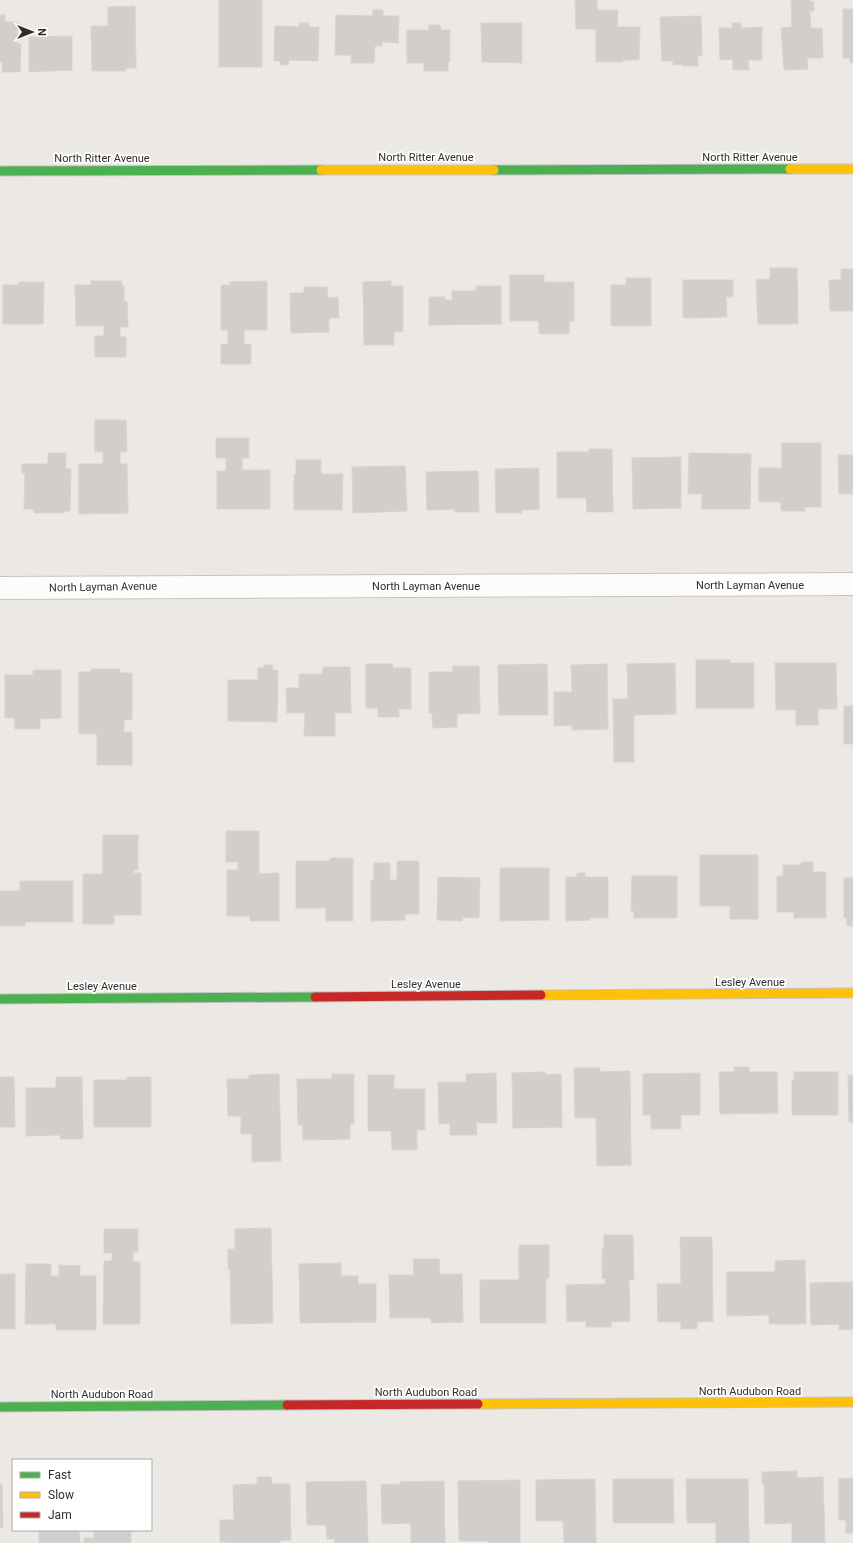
<svg xmlns="http://www.w3.org/2000/svg" width="853" height="1543" font-family="Roboto,sans-serif">
	<style>
		.building { fill: #d1cecb; stroke: #d7d4d0 }
		.lines { fill: none; stroke-linecap: round; stroke-linejoin: round }
		.street-casing { stroke: #c5c4c5; stroke-width: 24 }
		.fast-casing { stroke: #c5c4c5; stroke-width: 11 }
		.slow-casing { stroke: #c5c4c5; stroke-width: 11 }
		.jam-casing { stroke: #c5c4c5; stroke-width: 11 }
		.street { stroke: #fcfcfb; stroke-width: 22 }
		.fast { stroke: #4caf50; stroke-width: 9 }
		.slow { stroke: #ffc107; stroke-width: 9 }
		.jam { stroke: #c62828; stroke-width: 9 }
		.labels { text-anchor: middle; dominant-baseline: central; stroke-width: 3.5; stroke-linejoin: round; paint-order: stroke }
		.street-label { font-size: 11px; fill: #2e2e2e; stroke: #fff }
	</style>
	<rect width="100%" height="100%" fill="#ece8e4"/>
	<g class="building">
		<rect x="219" y="0" width="43" height="67"/>
		<polygon points="575,0 597,0 597,10 618,10 617,27 640,27 639,60 623,60 623,62 596,62 596,29 576,29"/>
		<polygon points="791,0 811,0 811,2 814,2 814,11 810,11 811,28 822,28 823,58 807,58 808,69 784,70 781,28 792,27"/>
		<polygon points="135,6 136,68 126,68 126,71 92,71 91,26 108,26 108,7"/>
		<polygon points="843,9 853,9 853,63 850,63 850,58 843,58"/>
		<polygon points="373,10 383,10 383,16 399,16 398,43 382,42 382,46 375,46 374,63 351,63 351,55 335,55 336,15 373,16"/>
		<polygon points="0,15 5,15 5,22 18,22 17,44 21,44 20,72 2,72 3,62 0,62"/>
		<polygon points="701,16 702,56 698,56 698,66 683,66 683,64 673,65 673,61 662,61 660,17"/>
		<polygon points="299,23 309,23 309,27 319,27 318,61 289,60 288,65 280,65 281,61 274,61 275,26 299,27"/>
		<polygon points="481,23 522,23 522,63 482,62"/>
		<polygon points="732,23 741,23 741,28 762,27 762,60 748,60 749,70 733,70 733,59 720,60 719,28 732,28"/>
		<polygon points="429,25 440,25 441,30 450,30 450,62 448,62 448,71 424,71 424,63 407,63 407,30 429,30"/>
		<polygon points="72,36 72,70 29,72 29,37"/>
		<polygon points="770,268 797,268 798,324 758,324 756,280 770,279"/>
		<polygon points="841,269 853,269 853,311 830,311 829,280 841,280"/>
		<polygon points="510,275 544,275 544,282 574,282 574,321 569,321 569,334 539,334 539,321 510,321"/>
		<polygon points="626,278 651,278 651,326 611,326 611,285 626,285"/>
		<polygon points="683,280 733,280 733,297 726,297 727,317 683,318"/>
		<polygon points="91,281 122,281 122,286 124,286 124,301 127,301 128,327 120,327 120,337 126,337 126,357 95,357 95,336 104,336 104,326 76,326 75,285 91,285"/>
		<polygon points="267,281 267,330 244,330 244,344 251,344 251,364 221,364 221,344 228,344 228,330 221,330 221,285 230,285 230,282"/>
		<polygon points="391,281 391,286 403,286 403,331 394,332 394,345 364,345 363,282"/>
		<polygon points="19,282 44,282 43,324 3,324 3,285 19,285"/>
		<polygon points="476,286 501,286 501,324 429,325 429,297 445,297 445,300 452,300 452,291 476,291"/>
		<polygon points="304,287 327,287 328,298 338,297 339,318 329,318 329,332 291,333 290,293 304,293"/>
		<polygon points="95,420 126,420 127,452 120,452 120,464 127,464 128,513 79,514 79,464 103,464 103,452 95,452"/>
		<polygon points="216,438 249,438 249,458 242,458 242,470 270,470 270,509 217,509 217,471 226,471 226,458 216,458"/>
		<polygon points="782,443 821,443 821,507 805,507 805,511 781,511 781,502 759,502 759,468 782,468"/>
		<polygon points="589,449 612,449 613,512 587,512 586,498 557,498 557,452 589,452"/>
		<polygon points="48,453 66,453 66,469 71,469 70,511 63,511 63,513 34,513 34,509 24,509 25,473 22,473 22,464 48,464"/>
		<polygon points="689,453 751,454 750,509 702,509 702,494 688,494"/>
		<polygon points="838,455 853,455 853,494 839,494"/>
		<polygon points="681,457 681,508 633,509 632,458"/>
		<polygon points="296,460 321,460 321,474 343,474 342,510 294,510 294,475 296,475"/>
		<polygon points="405,466 407,511 353,513 352,467"/>
		<polygon points="539,468 539,509 522,510 522,513 496,513 495,469"/>
		<polygon points="478,471 479,512 455,512 455,509 427,510 426,472"/>
		<polygon points="696,660 730,660 730,663 754,663 754,708 696,708"/>
		<polygon points="675,663 676,714 634,715 634,762 614,762 613,699 628,699 627,664"/>
		<polygon points="775,663 836,663 837,709 818,709 818,725 796,725 796,710 776,710"/>
		<polygon points="366,664 393,664 393,668 411,668 411,709 399,709 399,717 378,717 378,708 366,708"/>
		<polygon points="547,664 548,715 499,715 498,665"/>
		<polygon points="607,664 608,729 572,730 572,725 554,726 554,692 572,692 571,665"/>
		<polygon points="264,665 273,665 272,670 278,670 277,722 228,721 228,680 258,680 258,668 264,668"/>
		<polygon points="453,666 479,666 480,713 457,714 457,727 433,728 432,713 429,713 429,672 453,672"/>
		<polygon points="323,667 350,667 351,713 335,713 335,736 304,736 305,713 287,713 286,688 299,688 299,674 322,674"/>
		<polygon points="91,669 120,669 120,673 132,673 132,720 124,720 124,732 132,732 132,765 97,765 97,734 79,734 79,672 91,672"/>
		<polygon points="33,670 61,670 61,718 40,719 40,729 15,729 15,718 5,718 5,675 33,675"/>
		<rect x="844" y="706" width="9" height="38"/>
		<polygon points="226,831 259,831 259,874 279,873 279,921 250,921 250,916 227,916 227,870 238,870 238,862 226,862"/>
		<polygon points="103,835 138,835 138,870 133,870 133,873 141,873 141,915 114,915 114,924 83,924 83,874 103,874"/>
		<polygon points="700,855 758,855 758,919 730,919 730,906 700,906"/>
		<polygon points="330,858 353,858 353,921 326,921 326,908 296,908 296,861 330,861"/>
		<polygon points="397,861 419,861 419,914 405,914 405,920 371,921 371,880 374,880 374,863 390,863 390,880 397,880"/>
		<polygon points="801,862 813,862 813,872 826,872 826,918 794,918 794,912 777,912 777,876 783,876 783,865 801,865"/>
		<polygon points="500,868 549,868 549,920 500,921"/>
		<polygon points="577,873 585,873 585,877 608,877 608,918 590,918 590,920 566,921 566,877 577,877"/>
		<polygon points="632,876 677,876 677,918 634,918 634,911 631,911"/>
		<polygon points="438,877 480,878 479,918 463,917 462,921 437,920"/>
		<polygon points="844,878 853,878 853,926 847,926 847,918 844,918"/>
		<polygon points="20,881 73,881 73,922 25,922 25,926 0,926 0,891 20,891"/>
		<polygon points="734,1067 749,1067 749,1072 777,1072 778,1113 720,1114 719,1072 734,1072"/>
		<polygon points="574,1068 600,1068 600,1072 630,1071 631,1165 597,1166 596,1118 575,1118"/>
		<polygon points="545,1072 545,1075 561,1074 562,1127 513,1128 512,1073"/>
		<polygon points="794,1072 838,1072 838,1115 792,1115 792,1080 794,1080"/>
		<polygon points="496,1073 497,1123 476,1123 477,1135 450,1135 450,1123 439,1124 438,1082 466,1082 466,1074"/>
		<polygon points="700,1073 700,1115 681,1115 681,1129 651,1129 651,1115 643,1115 643,1074"/>
		<polygon points="279,1074 281,1161 252,1162 252,1134 241,1134 241,1116 228,1116 227,1079 249,1079 249,1075"/>
		<polygon points="332,1074 354,1074 354,1124 350,1124 350,1139 303,1140 303,1125 298,1125 297,1079 332,1079"/>
		<polygon points="368,1075 394,1075 394,1089 425,1089 425,1130 417,1130 417,1150 392,1150 391,1131 368,1131"/>
		<polygon points="853,1075 853,1122 849,1122 848,1076"/>
		<polygon points="0,1077 14,1077 15,1127 0,1127"/>
		<polygon points="56,1077 82,1077 83,1139 60,1139 60,1135 26,1136 26,1088 56,1088"/>
		<polygon points="127,1077 151,1077 151,1127 94,1127 94,1080 127,1080"/>
		<polygon points="271,1228 273,1323 231,1324 230,1269 228,1269 228,1249 235,1249 235,1229"/>
		<polygon points="104,1229 138,1229 138,1252 133,1252 133,1262 140,1262 140,1324 103,1324 104,1261 112,1261 112,1253 104,1253"/>
		<polygon points="604,1235 633,1235 634,1280 629,1280 630,1321 611,1322 611,1327 586,1327 586,1321 567,1322 566,1285 605,1284 605,1278 602,1279 602,1249 604,1249"/>
		<polygon points="680,1237 712,1237 713,1321 697,1322 697,1329 681,1329 681,1322 658,1322 657,1284 681,1284"/>
		<polygon points="519,1245 549,1245 549,1278 546,1278 546,1323 480,1323 480,1280 519,1280"/>
		<polygon points="413,1259 439,1259 440,1274 462,1274 463,1322 431,1323 431,1318 390,1318 389,1275 414,1275"/>
		<polygon points="805,1260 806,1324 769,1324 769,1315 727,1316 727,1272 775,1272 775,1261"/>
		<polygon points="341,1263 341,1276 358,1276 358,1284 376,1284 376,1322 300,1323 299,1264"/>
		<polygon points="26,1264 51,1264 51,1276 59,1276 59,1265 80,1266 80,1276 96,1276 96,1330 56,1330 56,1324 25,1324"/>
		<rect x="0" y="1274" width="15" height="55"/>
		<polygon points="853,1282 853,1329 839,1330 839,1324 811,1325 810,1283"/>
		<polygon points="797,1471 797,1478 823,1477 825,1543 792,1543 792,1523 765,1524 764,1484 762,1484 762,1472"/>
		<polygon points="257,1477 271,1477 272,1484 290,1484 291,1540 280,1541 280,1543 220,1542 220,1520 234,1520 233,1485 257,1484"/>
		<polygon points="853,1478 853,1533 846,1533 846,1520 839,1520 839,1479"/>
		<polygon points="595,1479 596,1543 564,1543 563,1521 536,1521 536,1480"/>
		<polygon points="613,1479 673,1479 674,1523 613,1523"/>
		<polygon points="686,1479 748,1479 749,1543 716,1543 716,1523 687,1523"/>
		<polygon points="520,1480 520,1543 489,1543 489,1541 459,1541 458,1481"/>
		<polygon points="366,1481 368,1543 335,1543 335,1539 327,1539 326,1525 307,1525 306,1482"/>
		<polygon points="444,1481 445,1543 411,1543 411,1523 382,1524 381,1485 400,1484 400,1482"/>
		<polygon points="0,1484 2,1484 3,1528 0,1528"/>
		<polygon points="39,1530 79,1530 80,1543 39,1543"/>
		<polygon points="94,1530 131,1530 131,1543 84,1543 84,1538 94,1538"/>
	</g>
	<g class="lines">
		<g class="street-casing">
			<polyline id="street" points="0,588 853,584"/>
		</g>
		<g class="fast-casing">
			<g id="fast">
				<polyline points="494,170 790,169"/>
				<polyline points="0,171 321,170"/>
				<polyline points="0,999 315,997"/>
				<polyline points="0,1407 287,1405"/>
			</g>
		</g>
		<g class="slow-casing">
			<g id="slow">
				<polyline points="790,169 853,169"/>
				<polyline points="321,170 494,170"/>
				<polyline points="541,995 853,993"/>
				<polyline points="478,1404 853,1402"/>
			</g>
		</g>
		<g class="jam-casing">
			<g id="jam">
				<polyline points="315,997 541,995"/>
				<polyline points="287,1405 478,1404"/>
			</g>
		</g>
		<use href="#street" class="street"/>
		<use href="#fast" class="fast"/>
		<use href="#slow" class="slow"/>
		<use href="#jam" class="jam"/>
	</g>
	<g class="labels">
		<g class="street-label">
			<text x="426" y="157">North Ritter Avenue</text>
			<text x="750" y="157">North Ritter Avenue</text>
			<text x="102" y="158">North Ritter Avenue</text>
			<text x="750" y="585">North Layman Avenue</text>
			<text x="426" y="586">North Layman Avenue</text>
			<text transform="translate(103 587) rotate(-1)">North Layman Avenue</text>
			<text x="750" y="982">Lesley Avenue</text>
			<text x="426" y="984">Lesley Avenue</text>
			<text x="102" y="986">Lesley Avenue</text>
			<text x="750" y="1391">North Audubon Road</text>
			<text x="426" y="1392">North Audubon Road</text>
			<text x="102" y="1394">North Audubon Road</text>
		</g>
	</g>
	<rect x="12" y="1459" width="140" height="72" fill="#ffffff" stroke="#ababab"/>
	<rect x="20" y="1472" width="20" height="6" fill="#4caf50" stroke="#ababab"/>
	<text x="48" y="1479" font-size="12" fill="#2e2e2e">Fast</text>
	<rect x="20" y="1492" width="20" height="6" fill="#ffc107" stroke="#ababab"/>
	<text x="48" y="1499" font-size="12" fill="#2e2e2e">Slow</text>
	<rect x="20" y="1512" width="20" height="6" fill="#c62828" stroke="#ababab"/>
	<text x="48" y="1519" font-size="12" fill="#2e2e2e">Jam</text>
	<g transform="translate(32 32) rotate(90)" stroke="#ffffff" stroke-width="3" paint-order="stroke">
	<path d="M0-3L7 15L0 10L-7 15Z" fill="#2e2e2e"/>
	<text y="-6" font-size="11" font-weight="bold" text-anchor="middle" fill="#2e2e2e">N</text>
	</g>
</svg>
